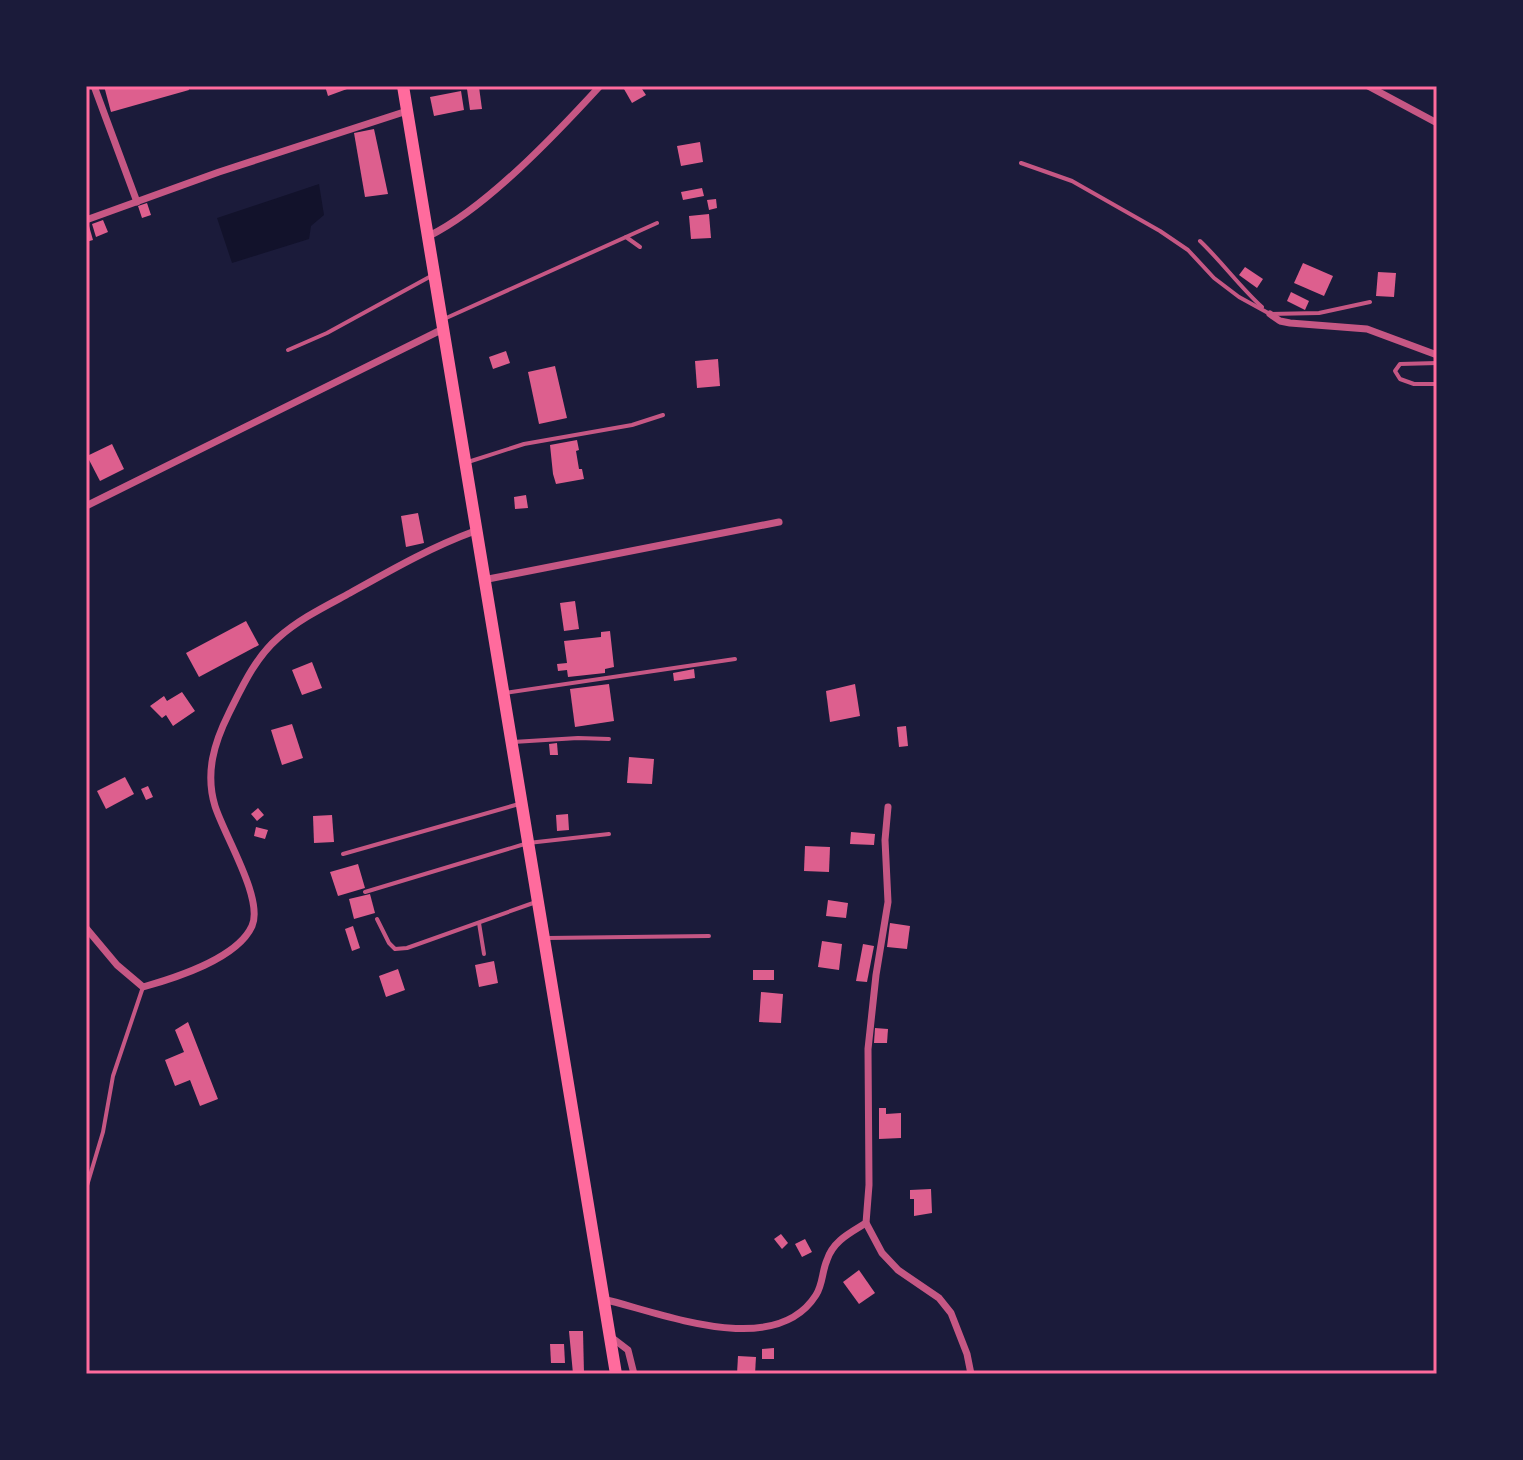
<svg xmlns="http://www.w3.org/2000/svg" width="1523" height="1460" font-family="Inter,sans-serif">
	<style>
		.water { fill: #12122b }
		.building { fill: #dd5f8e }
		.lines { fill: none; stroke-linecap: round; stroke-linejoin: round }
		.service { stroke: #c65784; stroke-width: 4 }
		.minor { stroke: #c65784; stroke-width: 7 }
		.primary { stroke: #ff6b9d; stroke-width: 12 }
		.neatline { fill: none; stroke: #ff6b9d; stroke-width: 3 }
	</style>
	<rect width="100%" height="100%" fill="#1b1b3a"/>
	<polygon class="water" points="319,184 324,215 311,226 309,239 232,263 217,218"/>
	<g class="building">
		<polygon points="104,86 188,86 189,90 111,112"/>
		<polygon points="325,86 346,86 347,89 328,96"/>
		<polygon points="630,86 640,86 646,95 632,103 624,89"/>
		<polygon points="479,87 482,109 470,110 467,89"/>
		<polygon points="461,91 464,110 434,116 430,97"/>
		<polygon points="374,129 388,194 365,197 354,133"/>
		<polygon points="700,142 703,162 681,166 677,146"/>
		<polygon points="702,188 704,196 683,200 681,192"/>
		<polygon points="716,199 717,208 709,210 707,200"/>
		<polygon points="147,203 151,215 142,218 138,206"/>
		<polygon points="709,214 711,238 691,239 689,216"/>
		<polygon points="103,220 108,232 96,237 92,224"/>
		<polygon points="89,226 93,240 86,242 86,227"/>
		<polygon points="1303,263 1333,276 1324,296 1294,283"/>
		<polygon points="1245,267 1263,279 1257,288 1239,275"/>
		<polygon points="1378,272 1396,273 1394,297 1376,296"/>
		<polygon points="1291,292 1309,301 1305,310 1287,301"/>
		<polygon points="506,351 510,363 493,369 489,357"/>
		<polygon points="718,359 720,386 697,388 695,361"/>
		<polygon points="555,366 567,418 539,424 528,372"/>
		<polygon points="577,440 579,450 576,451 579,469 582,469 584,479 556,484 553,474 550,445"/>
		<polygon points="112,444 124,469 100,481 87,456"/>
		<polygon points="526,495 528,508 515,509 514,497"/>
		<polygon points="418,513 424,543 406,547 401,516"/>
		<polygon points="575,601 579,629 564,631 560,603"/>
		<polygon points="246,621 259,645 199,677 186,653"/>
		<polygon points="610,631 614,667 605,669 605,673 568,677 567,670 558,671 557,664 567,663 564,641 601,637 601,632"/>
		<polygon points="312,662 322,688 302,695 292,670"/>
		<polygon points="694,669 695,678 674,681 673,673"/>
		<polygon points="609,684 614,721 575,727 570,689"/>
		<polygon points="855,684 860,716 830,722 826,691"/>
		<polygon points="182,692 195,711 173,726 166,715 162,718 150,706 164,696 167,701"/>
		<polygon points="292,724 303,758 282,765 271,730"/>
		<polygon points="906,726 908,746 899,747 897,727"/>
		<polygon points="557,743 558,755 550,755 549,744"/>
		<polygon points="629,757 654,759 652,784 627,783"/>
		<polygon points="125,777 134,794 106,809 97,791"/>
		<polygon points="148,786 153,797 146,800 141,789"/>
		<polygon points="258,808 264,815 257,821 251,814"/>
		<polygon points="568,814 569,830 557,831 556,815"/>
		<polygon points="332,815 334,842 314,843 313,816"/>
		<polygon points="256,827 268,830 265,839 254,836"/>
		<polygon points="851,832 875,834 874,845 850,844"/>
		<polygon points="805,846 830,847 829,872 804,871"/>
		<polygon points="358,864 365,888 338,896 330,872"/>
		<polygon points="370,894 375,913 354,919 349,899"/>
		<polygon points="828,900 848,903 846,918 826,916"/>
		<polygon points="890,923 910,926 907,949 887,947"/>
		<polygon points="353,926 360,948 352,951 345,929"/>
		<polygon points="822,941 842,944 839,970 818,967"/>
		<polygon points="863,944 874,946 867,982 856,981"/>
		<polygon points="494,961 498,983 479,987 475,965"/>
		<polygon points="398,969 405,990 386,997 379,976"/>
		<rect x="753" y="970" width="21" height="10"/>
		<polygon points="761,992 783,994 781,1023 759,1022"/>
		<polygon points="188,1022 218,1099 200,1106 190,1080 175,1086 165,1060 184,1052 175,1030"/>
		<polygon points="875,1028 888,1029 887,1043 874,1043"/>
		<polygon points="879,1108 886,1108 886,1114 901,1113 901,1138 879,1139"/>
		<polygon points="931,1189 932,1213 914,1216 914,1199 910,1199 910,1190"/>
		<polygon points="781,1234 788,1243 782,1249 774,1239"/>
		<polygon points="805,1239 812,1252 802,1257 795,1244"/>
		<polygon points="859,1270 875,1293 859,1304 843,1282"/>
		<polygon points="569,1331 583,1331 584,1374 573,1374"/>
		<polygon points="550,1344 564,1344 565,1363 551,1363"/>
		<polygon points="774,1348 774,1359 762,1359 762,1349"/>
		<polygon points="738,1356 756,1357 755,1374 737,1374"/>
	</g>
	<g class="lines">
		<g class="service">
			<polyline points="1021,163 1072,181 1160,231 1188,250 1214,278 1239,297 1270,314 1319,313 1370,302"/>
			<polyline points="626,237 640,247"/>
			<path d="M1200,241C1222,262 1240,287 1262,307"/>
			<polyline points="444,319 657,223"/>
			<polyline points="288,350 327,333 433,275"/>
			<polyline points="1437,363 1400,364 1395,371 1400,379 1414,384 1437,384"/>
			<polyline points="468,462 524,444 632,425 663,415"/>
			<polyline points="505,693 735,659"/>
			<polyline points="513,742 578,738 609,739"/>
			<polyline points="343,854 519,804"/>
			<polyline points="365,892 528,843 609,834"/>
			<polyline points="377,919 389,943 395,949 407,948 536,902"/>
			<polyline points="479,923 484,954"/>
			<polyline points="547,938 709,936"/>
			<polyline points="86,1189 103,1132 113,1076 143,987"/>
		</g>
		<g class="minor">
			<polyline points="94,86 137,202"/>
			<polyline points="1368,86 1437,123"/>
			<polyline points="86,220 219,172 407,111"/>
			<path d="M429,236C486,208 556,134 600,86"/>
			<polyline points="1270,314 1280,321 1290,323 1367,329 1437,355"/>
			<polyline points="86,506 443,329"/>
			<polyline points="483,580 779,522"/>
			<polyline points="888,807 885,840 888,902 876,975 868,1049 869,1185 866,1223 882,1253 898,1270 939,1298 951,1313 967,1354 971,1374"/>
			<path d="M86,928L117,965L143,987C175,978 237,959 252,926C264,899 224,835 215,806C205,773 214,743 229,713C242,687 255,658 278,638C299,619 326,606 350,593C391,570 431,547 475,531"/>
			<path d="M603,1299C662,1313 775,1360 816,1295C823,1284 822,1271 827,1260C833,1241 850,1233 866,1223"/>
			<polyline points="611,1337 628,1350 634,1374"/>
		</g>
		<polyline class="primary" points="403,86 616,1374"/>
	</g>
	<rect width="1523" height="1460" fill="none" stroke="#1b1b3a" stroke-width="176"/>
	<rect x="88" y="88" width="1347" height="1284" class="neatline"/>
</svg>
